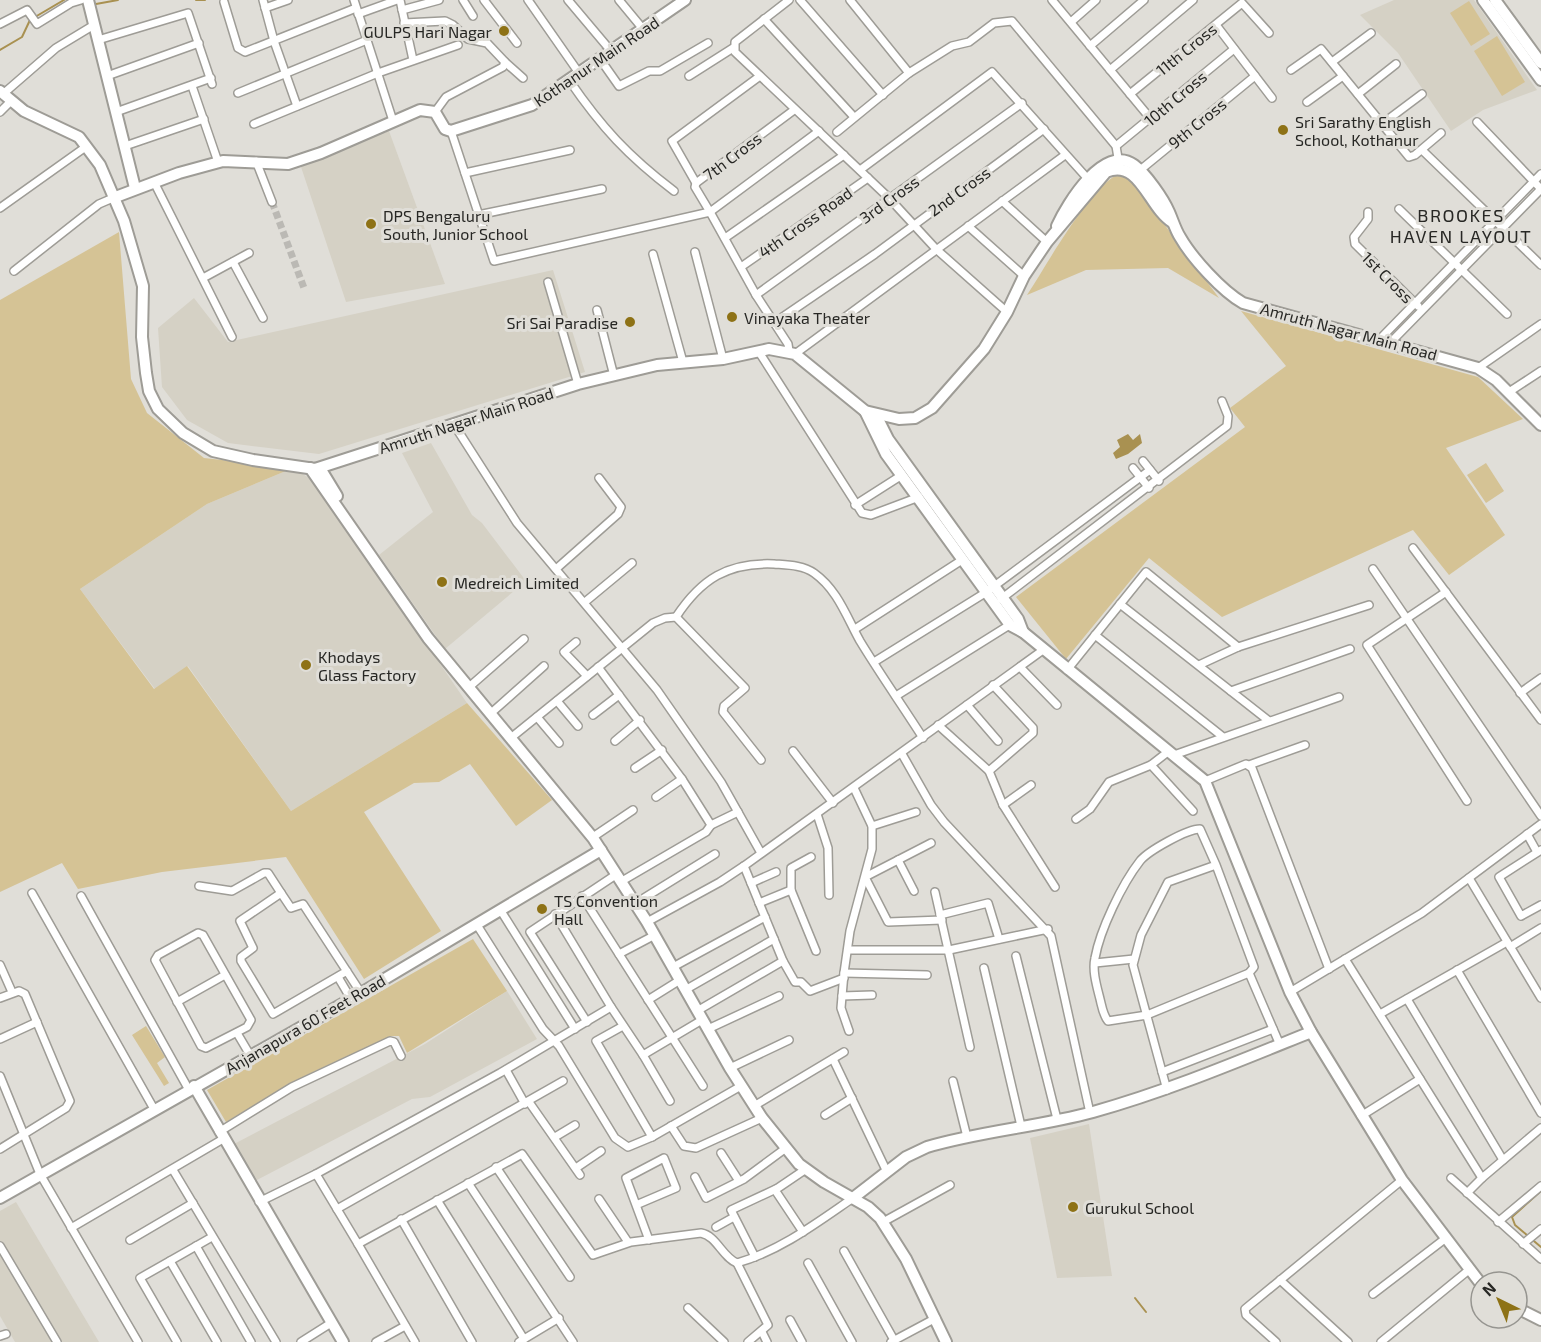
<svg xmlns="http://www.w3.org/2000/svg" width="1541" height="1342" font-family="'Exo 2',sans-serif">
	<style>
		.built { fill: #d5d1c5 }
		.green { fill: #d5c395 }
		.water { fill: #a99151 }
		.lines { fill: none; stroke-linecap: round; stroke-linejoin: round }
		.stream { stroke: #a99151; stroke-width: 2 }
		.street-tunnel { stroke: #bbb9b4; stroke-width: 7; stroke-dasharray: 7 3.5; stroke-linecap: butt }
		.street-casing { stroke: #9e9c96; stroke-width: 10 }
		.secondary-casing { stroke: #9e9c96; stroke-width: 14 }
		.street { stroke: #fff; stroke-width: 7 }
		.secondary { stroke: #fff; stroke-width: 10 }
		.poi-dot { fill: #8e7216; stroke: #e0ded8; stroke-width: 2 }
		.labels { text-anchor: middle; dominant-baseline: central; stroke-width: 6; stroke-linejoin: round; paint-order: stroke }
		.poi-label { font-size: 16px; fill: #272724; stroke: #e0ded8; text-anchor: start }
		.street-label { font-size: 16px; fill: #272724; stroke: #e0ded8 }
		.neighbourhood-label { font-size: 18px; letter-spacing: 1.5px; fill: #272724; stroke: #e0ded8 }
	</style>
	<rect width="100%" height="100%" fill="#e0ded8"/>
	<g class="built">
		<polygon points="1394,0 1474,0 1537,90 1483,110 1451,131 1398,53 1360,15"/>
		<polygon points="389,131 445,284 346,302 300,164"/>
		<polygon points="553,270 585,372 319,454 228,443 187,420 162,387 158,328 194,298 228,342"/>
		<polygon points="431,443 472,515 482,523 526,581 445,649 379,555 433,512 402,453"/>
		<polygon points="293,468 314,481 467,703 291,811 188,666 155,689 80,589 207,504"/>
		<polygon points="507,991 537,1039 430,1097 412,1099 255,1181 234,1144 425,1044"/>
		<polygon points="1089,1124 1112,1276 1057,1278 1030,1138"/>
		<polygon points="16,1202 99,1342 15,1342 0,1316 0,1211"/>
	</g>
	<g class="green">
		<polygon points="1469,1 1490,34 1471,46 1450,13"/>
		<polygon points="1497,36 1525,82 1502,96 1474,51"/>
		<path d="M1120,173L1130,178L1219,298L1168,268L1086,270L1027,295C1047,265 1089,187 1120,173Z"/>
		<polygon points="119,232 131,379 147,413 204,458 293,468 207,504 80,589 154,689 187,666 291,811 467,703 552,800 516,826 470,764 439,782 414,783 364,812 441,931 364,979 286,857 162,872 78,889 62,863 0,892 0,300"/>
		<polygon points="1241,311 1478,377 1523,419 1446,448 1505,535 1449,575 1413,530 1222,617 1149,558 1066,659 1016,597 1245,427 1230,408 1286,366"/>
		<polygon points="1486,463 1504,491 1486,503 1467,475"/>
		<polygon points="473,939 507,991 407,1053 399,1036 392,1036 315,1071 226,1122 207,1090"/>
		<polygon points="146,1026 165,1057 157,1063 169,1083 164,1086 132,1035"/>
	</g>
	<polygon class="water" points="1128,434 1133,440 1140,434 1142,443 1128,454 1116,459 1113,453 1120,447 1117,440"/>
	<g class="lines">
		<g class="stream">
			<polyline points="196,0 205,0"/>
			<polyline points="92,3 96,4 118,0"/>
			<polyline points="35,17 64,0"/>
			<polyline points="0,50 22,37 30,20"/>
			<polyline points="1541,1191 1512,1217 1515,1225 1541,1247"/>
			<polyline points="1135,1298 1146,1312"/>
		</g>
		<polyline class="street-tunnel" points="272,202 304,288"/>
		<g class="street-casing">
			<g id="street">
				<polyline points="263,0 274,41 297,106"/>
				<polyline points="354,0 393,121"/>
				<polyline points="400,0 413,60"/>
				<polyline points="463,0 473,16"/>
				<polyline points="484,0 517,43"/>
				<polyline points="528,0 579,73"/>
				<polyline points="568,0 611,51"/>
				<polyline points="619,0 643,29"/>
				<polyline points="789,0 735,42 735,52 889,198 936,249 1007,312"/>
				<polyline points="800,0 883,95"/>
				<polyline points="850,0 909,73"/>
				<polyline points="1052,0 1150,118"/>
				<polyline points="224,2 238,48 245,52 356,8"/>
				<polyline points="265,8 288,0"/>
				<polyline points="402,10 439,0"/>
				<polyline points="358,14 397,0"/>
				<polyline points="764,19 854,117"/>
				<polyline points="1071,22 1096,0"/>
				<polyline points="404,23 445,21 453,25 468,39 487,43 505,62 503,67 446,97 435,112"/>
				<polyline points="0,24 27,10 37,24 71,3 81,0"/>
				<polyline points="1216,25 1272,98"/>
				<polyline points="98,40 188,13 212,84"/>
				<polyline points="1090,46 1144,0"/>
				<polyline points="600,59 619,86 649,71 660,71 708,43"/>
				<polyline points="505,62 523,78"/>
				<polyline points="1332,62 1371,33"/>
				<polyline points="1110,70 1193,0"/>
				<polyline points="1291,70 1321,49 1409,157 1415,155 1441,133"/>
				<polyline points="107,76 199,43"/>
				<polyline points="689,76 733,48"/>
				<path d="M569,80C602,128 628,156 674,191"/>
				<polyline points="192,86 218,162"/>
				<polyline points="238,93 367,40"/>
				<polyline points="3,94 56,48 94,25"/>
				<polyline points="1130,94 1242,3 1269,33"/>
				<polyline points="1358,94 1396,64"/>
				<polyline points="1307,102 1343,76"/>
				<polyline points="794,110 696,183 695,187 710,212 819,131"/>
				<polyline points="0,112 11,101"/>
				<polyline points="116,112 211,78"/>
				<polyline points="1477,122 1541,189"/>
				<polyline points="254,124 378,73 458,45"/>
				<polyline points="1382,124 1422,94"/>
				<polyline points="451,131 494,261 710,212 756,295 788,344 789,351"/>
				<polyline points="837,132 909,73 952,46 969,42 994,23 1012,21 1116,146 1119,164"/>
				<polyline points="125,146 204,119"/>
				<polyline points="1116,146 1234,49"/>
				<polyline points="1422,150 1541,265"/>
				<polyline points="256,161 272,202"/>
				<polyline points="860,170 992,72 1088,179"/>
				<polyline points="1139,171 1255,76"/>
				<polyline points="465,173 570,150"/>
				<polyline points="154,182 232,337"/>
				<polyline points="696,183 672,141 760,76"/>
				<polyline points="1002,201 1047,242"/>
				<polyline points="0,208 87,146"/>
				<polyline points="1399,209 1507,314"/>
				<polyline points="1368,212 1368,219 1354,237 1355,244 1418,306"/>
				<polyline points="478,215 602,189"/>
				<polyline points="968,226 1024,276"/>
				<polyline points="725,238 844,155"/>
				<polyline points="695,252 723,359"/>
				<polyline points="653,254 683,362"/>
				<polyline points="233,262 263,318"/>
				<polyline points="741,267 868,178"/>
				<polyline points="14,271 99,204 113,198"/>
				<polyline points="203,278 249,253"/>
				<polyline points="548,282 578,384"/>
				<polyline points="756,295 1022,103"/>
				<polyline points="597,310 614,376"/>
				<polyline points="774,323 875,254 1044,129"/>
				<polyline points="1380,339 1541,174"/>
				<polyline points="1391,342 1541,189"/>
				<polyline points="759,352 862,513 871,515 919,497"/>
				<polyline points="795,354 1065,155"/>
				<polyline points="1478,368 1541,324"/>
				<polyline points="1509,392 1541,371"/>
				<polyline points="453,423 517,523 657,690 721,782 761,853"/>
				<polyline points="1143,461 1159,481"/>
				<polyline points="1133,468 1149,488"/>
				<polyline points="855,505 902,475"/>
				<polyline points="1413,548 1541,720"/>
				<polyline points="556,569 618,514 621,507 599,478"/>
				<polyline points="1373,569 1541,816"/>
				<polyline points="1446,592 1367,645 1467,801"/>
				<polyline points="1001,599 1227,426 1228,416 1222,401"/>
				<polyline points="585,602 632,563"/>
				<polyline points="1120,604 1269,721"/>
				<path d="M676,617C701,579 728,562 774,564C787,565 803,565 814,573C838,590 847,618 860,641C880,674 902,705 923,738"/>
				<polyline points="855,629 962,560"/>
				<polyline points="1095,635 1223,737"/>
				<polyline points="576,642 564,652 587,676"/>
				<polyline points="874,662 985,593 1150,470"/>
				<polyline points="1199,665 1238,647 1369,605"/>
				<polyline points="598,667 682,779 711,825 706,832 622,881"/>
				<polyline points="1020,667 1057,705"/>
				<polyline points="1067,670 1146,572 1238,647"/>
				<polyline points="468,688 524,639"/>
				<polyline points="1231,691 1350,649"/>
				<polyline points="1520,693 1541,678"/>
				<polyline points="896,696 1011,624"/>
				<polyline points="557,701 578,726"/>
				<polyline points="967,705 998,741"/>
				<polyline points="490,714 544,666"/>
				<polyline points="593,715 619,695"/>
				<polyline points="537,717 559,743"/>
				<polyline points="938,725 989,771 1003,805 1055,887"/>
				<polyline points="512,737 653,623 665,618 676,617 745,688 724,706 723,712 761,760"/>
				<polyline points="615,741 640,720"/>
				<polyline points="793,751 833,803"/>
				<polyline points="902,754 931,805 944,822 1051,936 1090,1113"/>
				<polyline points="1174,755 1339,697"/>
				<polyline points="1151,765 1193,811"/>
				<polyline points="1249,765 1305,745"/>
				<polyline points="635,768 662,750"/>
				<polyline points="989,771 1033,733 1033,728 993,685"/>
				<polyline points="1205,781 1246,764 1252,768 1329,969"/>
				<polyline points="656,797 682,779"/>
				<polyline points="1003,805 1031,785"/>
				<polyline points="817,814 828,848 829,895"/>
				<polyline points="1076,819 1090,809 1109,782 1151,765 1169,751"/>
				<polyline points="711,825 738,812"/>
				<polyline points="872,826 916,812"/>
				<polyline points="1527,834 1537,852"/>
				<polyline points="593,837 633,810"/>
				<polyline points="1541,850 1499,877 1521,916 1541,905"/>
				<polyline points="898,860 914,891"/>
				<polyline points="744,866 783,961 795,982 801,982 810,991 844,978"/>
				<polyline points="867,876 931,843"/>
				<polyline points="1469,878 1541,998"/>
				<polyline points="866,879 888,922 942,920"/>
				<polyline points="751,883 776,872"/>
				<polyline points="199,886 232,891 264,873 268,873 281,893"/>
				<polyline points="791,890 791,868 811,857"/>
				<polyline points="935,892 970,1047"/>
				<polyline points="32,893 154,1109"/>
				<polyline points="81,896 189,1090"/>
				<polyline points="582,896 703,1086"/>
				<polyline points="636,903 715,854"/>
				<polyline points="759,903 791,890 816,951"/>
				<polyline points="501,911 575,1029"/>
				<polyline points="555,914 611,1007"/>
				<polyline points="940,915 988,903 999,939"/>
				<polyline points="647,922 720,882 744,866 1043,650"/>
				<polyline points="477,925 543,1029 559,1046 615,1138 628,1147 652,1137"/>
				<polygon points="198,933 203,935 251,1020 247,1027 206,1048 201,1046 155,960 158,955"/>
				<polyline points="1510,947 1541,928"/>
				<polyline points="848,950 949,950 1048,929"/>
				<polyline points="619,954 655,935"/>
				<polyline points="1016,956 1057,1119"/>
				<polyline points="1345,959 1482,1178 1541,1128"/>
				<polyline points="1095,963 1134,959"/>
				<polyline points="0,965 12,992"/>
				<polyline points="673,967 765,917"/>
				<polyline points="984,968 1021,1126"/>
				<polyline points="1457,970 1541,1113"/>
				<polyline points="347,971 273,1014 241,961 241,957 253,948 240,921 281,893 291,908 303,904 361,993"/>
				<polyline points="844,973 927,975"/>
				<polyline points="1249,973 1280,1045"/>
				<polyline points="338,977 351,999"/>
				<polyline points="685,990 774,939"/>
				<polyline points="1290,992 1422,913 1541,824"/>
				<polyline points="842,996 872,995"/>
				<polyline points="0,998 19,991 25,994 70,1101 66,1108 0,1149"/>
				<polyline points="1407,999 1503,1160"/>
				<polyline points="648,1000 680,980"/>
				<polyline points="177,1002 225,975"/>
				<polyline points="697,1011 783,961"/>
				<polyline points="1380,1014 1507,942"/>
				<polyline points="587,1022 530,932 617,874"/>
				<polyline points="623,1026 596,1041 652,1137 741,1086"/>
				<polyline points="708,1029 779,996"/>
				<polyline points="849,1031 841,1008 844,973 850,931 872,849 872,826 854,788"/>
				<polyline points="237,1033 250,1055"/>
				<polyline points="0,1039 37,1022"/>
				<polyline points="643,1055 670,1101"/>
				<polyline points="833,1059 887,1172"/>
				<polyline points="730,1068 789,1040"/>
				<polyline points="506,1070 525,1104"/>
				<polyline points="1162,1072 1273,1029"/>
				<polyline points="0,1076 40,1174 138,1342"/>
				<polyline points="953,1081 967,1137"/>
				<path d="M1167,1090L1133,965L1141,935L1168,882L1216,865L1254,967L1249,973L1147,1015L1108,1021C1103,1015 1102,1007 1100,999C1097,987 1092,971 1095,958C1100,930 1122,884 1140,861C1148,851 1187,829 1200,829L1216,865"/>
				<polyline points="529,1102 580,1175"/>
				<polyline points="754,1106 844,1052"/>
				<polyline points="825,1115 852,1098"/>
				<polyline points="1361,1116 1420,1079"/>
				<polyline points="671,1126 684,1146 696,1148 762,1118"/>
				<polyline points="219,1132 292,1087 390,1041 394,1042 401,1056"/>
				<polyline points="555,1137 575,1125"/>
				<polyline points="721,1153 739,1181"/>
				<polyline points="496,1167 570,1277"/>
				<polyline points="576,1168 601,1151"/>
				<polyline points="173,1170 276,1342"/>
				<polyline points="316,1174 500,1073 611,1007 643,1055 702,1020"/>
				<polyline points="695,1177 706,1198 744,1179 786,1148"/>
				<polyline points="1451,1178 1541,1259"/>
				<polyline points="468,1183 573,1342"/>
				<polyline points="1467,1193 1482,1178"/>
				<polyline points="599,1199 628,1242"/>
				<polyline points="437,1200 524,1339"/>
				<path d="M259,1202L316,1174L358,1244L522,1154L593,1255L631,1242L701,1233C717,1236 722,1257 737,1263C780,1251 818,1222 853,1198"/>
				<polyline points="636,1205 676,1188 664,1158 626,1178 649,1240"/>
				<polyline points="337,1209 563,1081"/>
				<polyline points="401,1219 472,1342"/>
				<polyline points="883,1222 950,1185"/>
				<polyline points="1498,1222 1541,1186"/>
				<polyline points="716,1227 734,1217"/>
				<polyline points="71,1228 223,1139"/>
				<polyline points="803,1232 775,1190 806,1169"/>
				<polyline points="130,1240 193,1203"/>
				<polyline points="358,1244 415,1342"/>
				<polyline points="1523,1244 1541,1229"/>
				<polyline points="0,1246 57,1342"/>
				<polyline points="196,1246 251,1342"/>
				<polyline points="844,1251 894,1340"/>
				<polyline points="755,1257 731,1210 776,1189"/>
				<polyline points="170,1261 217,1342"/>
				<polyline points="737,1263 768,1325 748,1342"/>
				<polyline points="808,1263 852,1342"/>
				<polyline points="1280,1280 1348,1342"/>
				<polyline points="1373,1294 1446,1238"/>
				<polyline points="688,1308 724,1342"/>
				<polyline points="790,1320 802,1342"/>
				<polyline points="762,1332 767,1342"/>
				<polyline points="0,1336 6,1334"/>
				<polyline points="177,1342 140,1278 212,1237"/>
				<polyline points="301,1342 331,1323"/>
				<polyline points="376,1342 405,1326"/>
				<polyline points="519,1342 559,1318"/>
				<polyline points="891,1342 936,1318"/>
				<polyline points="1276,1342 1246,1315 1245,1309 1402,1180"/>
				<polyline points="1381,1342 1470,1269"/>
			</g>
		</g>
		<g class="secondary-casing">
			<g id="secondary">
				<polyline points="88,0 135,188"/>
				<polyline points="1483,0 1541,80"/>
				<polyline points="1495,0 1541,63"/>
				<path d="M0,91L24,111L79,137L100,165L124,221L143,286L142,337L146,373L149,391L158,409L183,433L213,451L253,460L315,469L578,384L657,365L723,359L769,349L795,354L865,411L899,419L915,418L932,408L984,349L1007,312L1024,276L1047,242L1106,172C1139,157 1149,208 1172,222"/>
				<polyline points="113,198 179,173 223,161 288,164 321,153 420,110 435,112 445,129 451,131 532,105 685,0"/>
				<path d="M1057,226C1067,204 1104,143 1134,165C1146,174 1163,198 1169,212C1173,221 1175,229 1180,237C1192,258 1222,291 1243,303L1478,368L1496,380L1541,425"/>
				<polyline points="865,411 886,454 1010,625 1023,632 1205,781 1290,992 1311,1032 1402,1180 1481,1284"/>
				<polyline points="876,415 888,439 1018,619 1023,632"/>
				<polyline points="310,468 428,638 593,838 647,922 730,1068 762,1118 799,1164 824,1182 868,1207 880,1218 906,1259 946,1342"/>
				<polyline points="320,468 337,496"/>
				<polyline points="194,1086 343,1342"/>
				<polyline points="0,1198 351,999 601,850"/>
				<path d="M853,1198L906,1157L927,1147C981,1131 1038,1127 1093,1112C1168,1091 1239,1061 1311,1032"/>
				<polyline points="1517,1308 1541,1320"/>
			</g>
		</g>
		<use href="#street" class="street"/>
		<use href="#secondary" class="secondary"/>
	</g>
	<g class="poi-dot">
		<circle cx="504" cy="31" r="6"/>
		<circle cx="1283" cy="130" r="6"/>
		<circle cx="371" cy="224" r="6"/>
		<circle cx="732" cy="317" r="6"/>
		<circle cx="630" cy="322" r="6"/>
		<circle cx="442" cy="582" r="6"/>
		<circle cx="306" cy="665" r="6"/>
		<circle cx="542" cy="909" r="6"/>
		<circle cx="1073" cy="1207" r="6"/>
	</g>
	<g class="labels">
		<g class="poi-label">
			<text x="492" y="31" text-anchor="end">GULPS Hari Nagar</text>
			<text x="1295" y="121">Sri Sarathy English<tspan x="1295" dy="18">School, Kothanur</tspan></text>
			<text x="383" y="215">DPS Bengaluru<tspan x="383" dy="18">South, Junior School</tspan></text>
			<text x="744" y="317">Vinayaka Theater</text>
			<text x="618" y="322" text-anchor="end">Sri Sai Paradise</text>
			<text x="454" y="582">Medreich Limited</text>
			<text x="318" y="656">Khodays<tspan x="318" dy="18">Glass Factory</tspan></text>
			<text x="554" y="900">TS Convention<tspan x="554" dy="18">Hall</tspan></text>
			<text x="1085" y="1207">Gurukul School</text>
		</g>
		<g class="street-label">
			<text transform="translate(1186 49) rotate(-39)">11th Cross</text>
			<text transform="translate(596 61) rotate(-34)">Kothanur Main Road</text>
			<text transform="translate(1175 98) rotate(-40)">10th Cross</text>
			<text transform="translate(1197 123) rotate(-39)">9th Cross</text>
			<text transform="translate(732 156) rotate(-37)">7th Cross</text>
			<text transform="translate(959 191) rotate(-36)">2nd Cross</text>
			<text transform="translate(889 199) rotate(-36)">3rd Cross</text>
			<text transform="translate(805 222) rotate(-35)">4th Cross Road</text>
			<text transform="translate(1388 277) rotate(45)">1st Cross</text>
			<text transform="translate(1349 331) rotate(15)">Amruth Nagar Main Road</text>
			<text transform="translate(466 420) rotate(-18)">Amruth Nagar Main Road</text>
			<text transform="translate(305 1024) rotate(-30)">Anjanapura 60 Feet Road</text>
		</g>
		<g class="neighbourhood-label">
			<text x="1461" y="215">BROOKES<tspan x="1461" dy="21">HAVEN LAYOUT</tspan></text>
		</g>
	</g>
	<g transform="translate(1499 1300) rotate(317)"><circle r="28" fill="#e0ded8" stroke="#969590" stroke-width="1.5"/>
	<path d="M0-4.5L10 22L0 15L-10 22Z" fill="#8e7216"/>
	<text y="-9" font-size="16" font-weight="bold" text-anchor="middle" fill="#272724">N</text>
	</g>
</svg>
